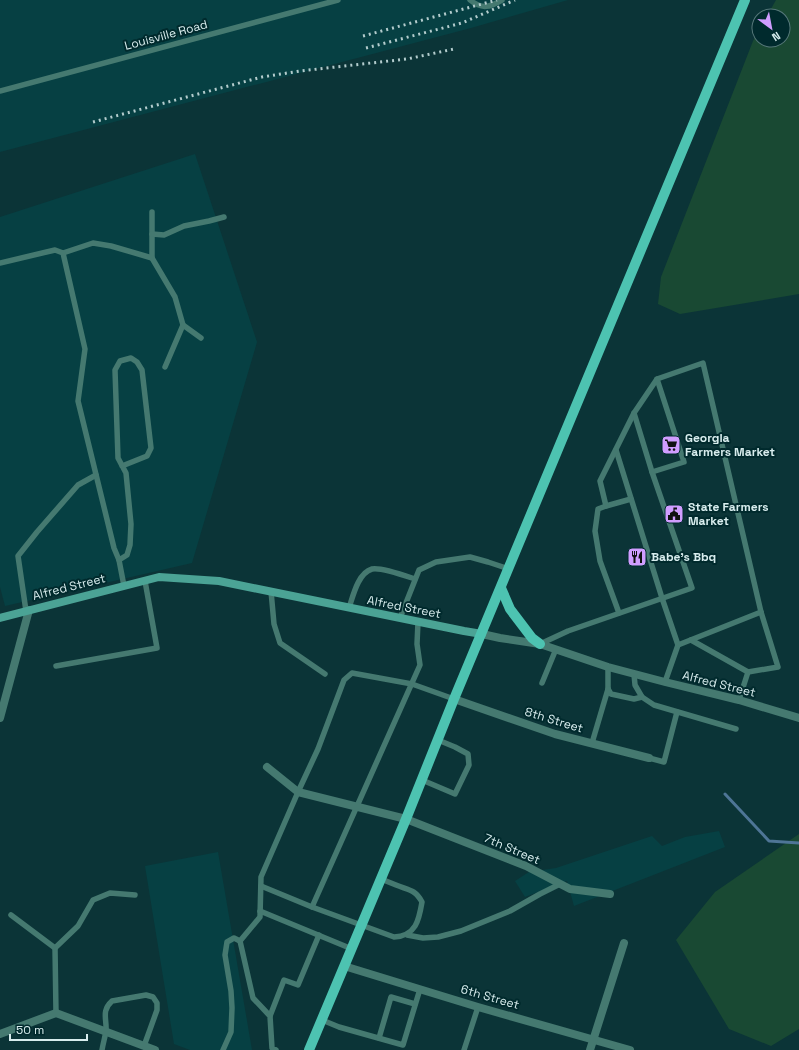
<svg xmlns="http://www.w3.org/2000/svg" width="799" height="1050" font-family="'Space Grotesk',sans-serif">
	<style>
		.built { fill: #064043 }
		.green { fill: #194933 }
		.lines { fill: none; stroke-linecap: round; stroke-linejoin: round }
		.stream { stroke: #4e7596; stroke-width: 3 }
		.path { stroke: #58797b; stroke-width: 2; stroke-dasharray: 4 2; stroke-linecap: butt }
		.service { stroke: #457970; stroke-width: 5.5 }
		.minor { stroke: #457970; stroke-width: 8 }
		.secondary { stroke: #4ba395; stroke-width: 8 }
		.primary { stroke: #4dc3b1; stroke-width: 10 }
		.rail { stroke: #b3cccd; stroke-width: 3; stroke-dasharray: 2 4; stroke-linecap: butt }
		.labels { text-anchor: middle; dominant-baseline: central; stroke-width: 4; stroke-linejoin: round; paint-order: stroke }
		.street-label { font-size: 12px; fill: #d8edee; stroke: #002a2d }
		.poi-label { font-size: 12px; font-weight: bold; fill: #d8edee; stroke: #002a2d; text-anchor: start }
	</style>
	<rect width="100%" height="100%" fill="#0b3437"/>
	<g class="built">
		<polygon points="0,0 568,0 471,28 0,152"/>
		<polygon points="195,154 257,342 192,563 5,606 0,587 0,217"/>
		<polygon points="719,831 725,847 574,906 567,881 525,897 515,881 529,872 556,868 652,836 662,846 685,837"/>
		<polygon points="218,852 252,1050 190,1050 174,1044 145,866"/>
	</g>
	<g class="green">
		<polygon points="776,0 799,0 799,294 680,314 658,304 661,277 753,41 759,30 759,40 783,40 783,16 767,16"/>
		<polygon points="799,834 799,1029 771,1046 729,1029 676,940 715,892"/>
	</g>
	<g class="lines">
		<polyline class="stream" points="725,794 769,841 799,843"/>
		<polyline class="path" points="533,718 535,709"/>
		<g class="service">
			<path d="M470,0C482,10 490,7 502,0"/>
			<polyline points="0,91 338,0"/>
			<polyline points="152,212 152,258"/>
			<polyline points="152,234 164,235 184,226 209,221 224,217"/>
			<polyline points="63,253 93,243 111,246 152,258 175,297 183,325 165,367"/>
			<polyline points="0,263 55,250 63,253 85,349 78,401 114,548 119,560 124,586"/>
			<polyline points="183,325 201,338"/>
			<polyline points="616,450 662,598 678,645 665,682"/>
			<polyline points="652,472 684,462 657,379"/>
			<polyline points="606,506 631,499"/>
			<polyline points="119,560 127,555 130,545 131,524 126,473 118,458 115,370 120,361 131,358 137,362 142,370 151,448 147,456 122,466"/>
			<polyline points="271,591 274,624 280,643 325,674"/>
			<path d="M349,608C353,596 358,573 372,569C381,567 406,576 415,579"/>
			<polyline points="26,611 18,556 37,532 78,485 96,475"/>
			<polyline points="619,613 600,561 595,531 598,509 606,506 600,481 634,413 657,379 703,363 761,612 778,667 748,672"/>
			<polyline points="400,618 419,570 436,562 470,557 488,562 509,569"/>
			<polyline points="691,640 748,672 739,700"/>
			<polyline points="540,644 568,631 692,588 652,472 634,413"/>
			<polyline points="678,645 761,612"/>
			<polyline points="56,666 157,648 145,581"/>
			<polyline points="608,667 608,689 611,694 634,699 642,697"/>
			<polyline points="634,674 635,685 642,697 654,705 736,729"/>
			<polyline points="542,683 556,649"/>
			<polyline points="592,743 608,689"/>
			<polyline points="649,758 664,762 677,712"/>
			<polyline points="422,780 455,794 469,765 468,754 455,747 438,740"/>
			<path d="M381,879C386,881 391,883 396,885C408,890 415,889 422,902C419,920 416,936 394,937L312,907L420,665L417,644L418,622"/>
			<polyline points="261,886 312,907"/>
			<polyline points="260,911 352,949"/>
			<polyline points="11,915 55,948 56,1013"/>
			<polyline points="407,935 423,938 438,937 461,931 510,911 540,894 560,884"/>
			<polyline points="55,948 78,926 93,900 110,893 135,895"/>
			<polyline points="270,1016 284,980 298,985 319,935"/>
			<polyline points="322,1020 339,1027 403,1045 420,989"/>
			<polyline points="379,1038 391,997 415,1004"/>
			<path d="M102,1050C103,1044 105,1037 106,1031C107,1019 101,1011 112,1001L146,995L153,997L157,1003V1010L144,1046"/>
			<polyline points="223,1050 231,1032 232,1008 231,991 225,955 227,942 234,938 240,941"/>
			<polyline points="276,1050 272,1048 270,1016 253,998 240,941 260,917 261,877 298,792 318,749 344,680 352,673 412,684 454,699"/>
			<polyline points="464,1050 478,1007"/>
		</g>
		<g class="minor">
			<polyline points="482,634 500,638 540,644 608,667 665,682 739,700 799,718"/>
			<polyline points="454,699 555,734 649,758"/>
			<polyline points="0,718 29,610"/>
			<polyline points="267,767 298,792 406,819 526,866 570,889 610,894"/>
			<polyline points="344,966 478,1007 630,1050"/>
			<polyline points="0,1034 56,1013 155,1050"/>
			<polyline points="590,1050 624,943"/>
		</g>
		<polyline class="secondary" points="0,618 159,577 219,581 464,631 482,634"/>
		<g class="primary">
			<polyline points="501,588 510,609 532,638 540,644"/>
			<polyline points="309,1050 406,819 454,699 745,0"/>
		</g>
		<g class="rail">
			<polyline points="363,36 497,0"/>
			<polyline points="366,48 462,23 515,0"/>
			<polyline points="93,122 262,77 300,71 407,59 454,49"/>
		</g>
	</g>
	<defs>
		<g id="supermarket-square" transform="scale(1)"><rect x="-9" y="-9" width="18" height="18" rx="4" fill="#d09dff" stroke="#002a2d"/><path d="M-6-5.5h2.5l.6 2H6L4.5 2H-2.5L-4.4-4H-6ZM-1.5 3.2a1.3 1.3 0 1 0 .1 0ZM3 3.2a1.3 1.3 0 1 0 .1 0Z" fill="#111"/></g>
		<g id="civic-square" transform="scale(1)"><rect x="-9" y="-9" width="18" height="18" rx="4" fill="#d09dff" stroke="#002a2d"/><path d="M-.6-6.5H3V-4.5H.6V-3L4-1V1h2V6H-6V1h2V-1L-.6-3ZM-1.2 2.5V6h2.4V2.5Z" fill="#111"/></g>
		<g id="restaurant-square" transform="scale(1)"><rect x="-9" y="-9" width="18" height="18" rx="4" fill="#d09dff" stroke="#002a2d"/><path d="M-5-6h1v4h1v-4h1v4h1v-4h1v5L-1.5 .5V6h-2V.5L-5-1ZM5-6V6H3V1.5H1.5Q1.5-4 5-6Z" fill="#111"/></g>
	</defs>
	<g fill-rule="evenodd">
		<use href="#supermarket-square" x="671" y="445"/>
		<use href="#civic-square" x="674" y="514"/>
		<use href="#restaurant-square" x="637" y="557"/>
	</g>
	<g class="labels">
		<g class="street-label">
			<text transform="translate(166 35) rotate(-15)">Louisville Road</text>
			<text transform="translate(69 587) rotate(-14)">Alfred Street</text>
			<text transform="translate(404 607) rotate(11)">Alfred Street</text>
			<text transform="translate(719 684) rotate(14)">Alfred Street</text>
			<text transform="translate(554 720) rotate(17)">8th Street</text>
			<text transform="translate(512 849) rotate(23)">7th Street</text>
			<text transform="translate(490 997) rotate(16)">6th Street</text>
		</g>
		<g class="poi-label">
			<text x="685" y="438">Georgia<tspan x="685" dy="14">Farmers Market</tspan></text>
			<text x="688" y="507">State Farmers<tspan x="688" dy="14">Market</tspan></text>
			<text x="651" y="557">Babe's Bbq</text>
		</g>
	</g>
	<g transform="translate(771 28) rotate(148)"><circle r="19" fill="#002a2d" stroke="#56787a"/>
	<path d="M0-3L7 15L0 10L-7 15Z" fill="#d09dff"/>
	<text y="-6" font-size="11" font-weight="bold" text-anchor="middle" fill="#d8edee">N</text>
	</g>
	<path d="M10 1034v6h77v-6" fill="none" stroke="#d8edee" stroke-width="2"/>
	<text x="16" y="1034" font-size="12" fill="#d8edee" stroke="#002a2d" stroke-width="3" paint-order="stroke">50 m</text>
</svg>
